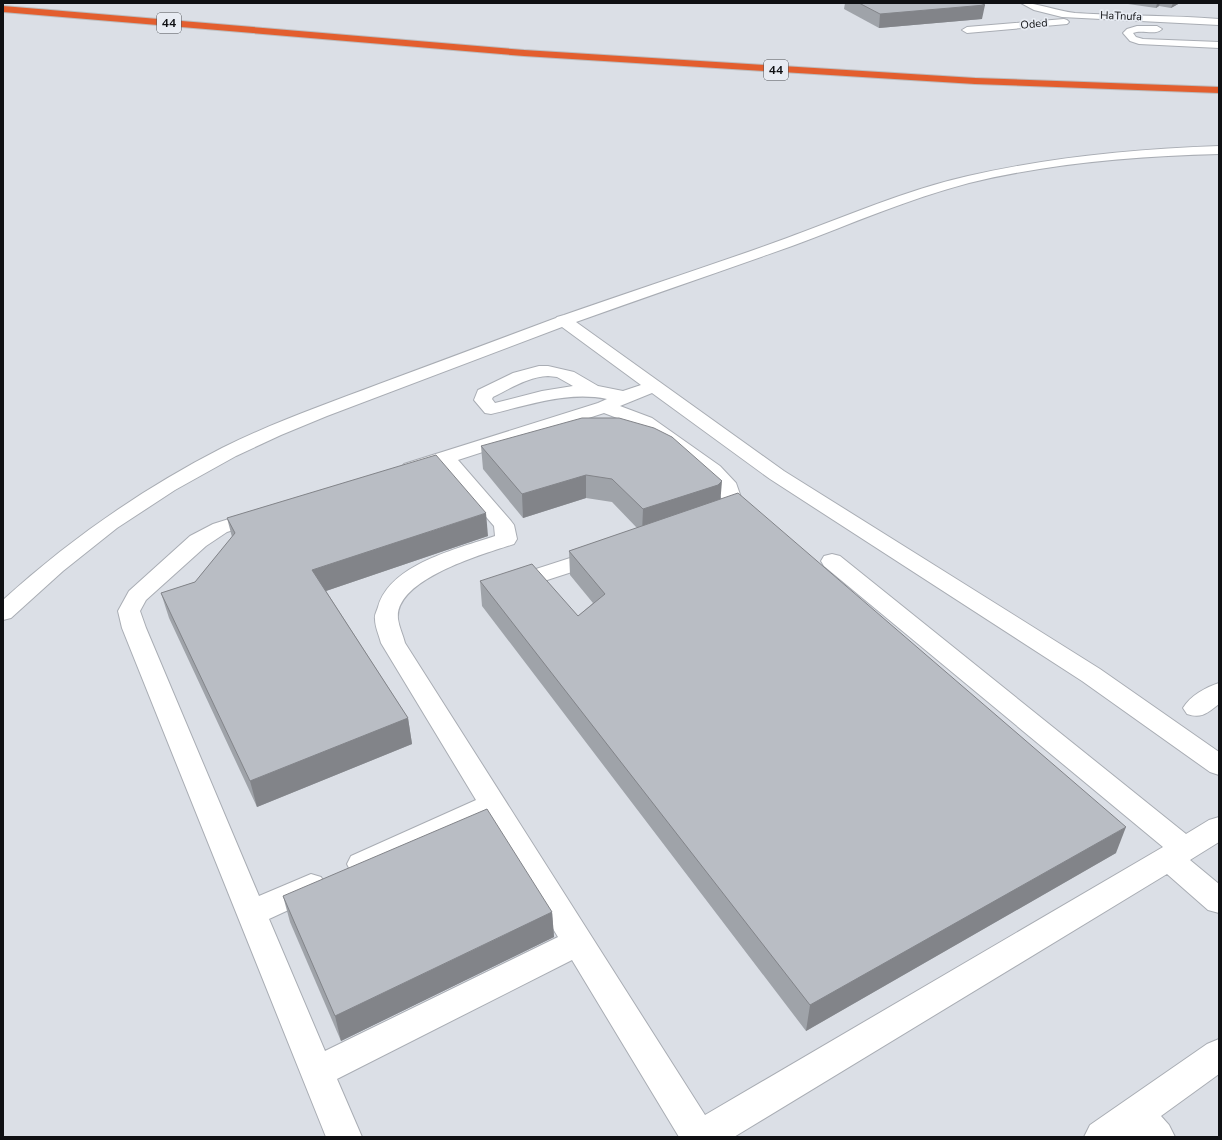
<svg xmlns="http://www.w3.org/2000/svg" width="1222" height="1140" font-family="'Nunito Sans',sans-serif">
	<style>
		.lines { fill: none; stroke-linecap: round; stroke-linejoin: round }
		.minor-casing { stroke: #a9adb4; stroke-width: 2 }
		.highway-casing { stroke: #bcbcbd; stroke-width: 2 }
		.minor { fill: #fff; fill-rule: evenodd }
		.highway { fill: #e35e2e; fill-rule: evenodd }
		.wall { fill: #9fa3a9 }
		.shaded-wall { fill: #828489 }
		.building { fill: #b9bdc4; stroke: #828489 }
		.labels { text-anchor: middle; dominant-baseline: central; stroke-width: 3.5; stroke-linejoin: round; paint-order: stroke }
		.far-street-label { font-size: 11px; fill: #0f1013; stroke: #e8ecf3 }
		.shield { fill: #e8ecf3; stroke: #505256; stroke-width: 1 }
		.shield-label { font-size: 12px; font-weight: bold; fill: #0f1013 }
	</style>
	<rect width="100%" height="100%" fill="#dbdfe6"/>
	<g class="lines">
		<g class="minor-casing">
			<g id="minor">
				<path d="M1021,3C1039,3 1056,11 1075,13C1123,16 1171,15 1219,19V25L1062,17L1034,10Z"/>
				<polygon points="1064,19 1067,20 1069,22 1067,24 967,33 962,30 967,27"/>
				<path d="M1137,26H1157L1162,29C1155,36 1142,29 1133,33L1136,37L1143,39L1219,42V48L1139,44L1130,41L1123,33L1127,29Z"/>
				<path d="M1219,146V154C1135,156 1051,163 969,183C908,199 851,224 792,246C720,272 648,296 576,322L784,471L1100,669L1219,752V775L1210,772L1082,681L770,479L652,393L620,406L652,418L720,466L736,483L744,506C736,517 724,524 711,520L708,516C711,511 718,509 723,504L717,485L706,474L638,426L604,413L458,460L511,521L514,525L517,539L514,544C484,554 394,579 398,619C399,627 403,635 405,643L705,1115L1163,847L824,566L821,561L824,556L832,554L840,556L1186,834L1209,820L1219,817V842L1190,860L1219,884V913L1208,910L1167,874L734,1137H679L572,960L337,1079L362,1137H326L122,628L118,611L129,591L190,536L213,524L258,510L265,512L268,516L265,520L227,532L206,546L146,600L140,611L146,628L259,896L311,874L321,877L326,886L321,895L269,919L325,1051L558,937L487,819L361,876L351,872L347,864L351,856L476,800L381,643C379,635 375,627 375,619C374,615 377,611 378,607C390,564 457,549 495,536L494,526L441,465L411,474L404,472L401,468L404,464L598,403L607,399C568,391 529,405 491,414L485,413L474,400L478,390L513,373L539,366H548L574,372L598,386L623,391L641,385L562,327L327,416L281,435L236,456L175,490L117,528L63,571L11,618L3,620V600C69,540 142,489 222,448C272,423 326,404 379,384C438,362 497,340 556,318L557,317L564,315C638,289 713,265 787,238C847,216 906,190 968,176C1051,157 1134,149 1219,146ZM548,376L557,377L573,386L542,391L495,403L492,399L493,397C511,388 528,377 548,376Z"/>
				<polygon points="598,549 606,551 609,556 606,561 513,591 505,589 502,584 505,579"/>
				<path d="M1219,683V704C1207,713 1202,719 1187,714L1183,708C1190,696 1206,687 1219,683Z"/>
				<polygon points="1219,1039 1219,1074 1161,1116 1169,1125 1175,1137 1084,1137 1090,1125 1207,1044"/>
			</g>
		</g>
		<g class="highway-casing">
			<polygon id="highway" points="3,6 524,50 975,78 1219,87 1219,93 975,84 524,56 3,12"/>
		</g>
		<use href="#minor" class="minor"/>
		<use href="#highway" class="highway"/>
	</g>
	<g class="wall">
		<polygon points="845,3 980,3 982,19 879,28 844,9"/>
		<polygon points="1121,3 1180,3 1171,8 1159,6 1156,8"/>
		<polygon points="481,446 721,499 1116,853 806,1031 482,606 480,581 578,616 593,603 570,575 569,551 637,528 612,502 586,498 523,518 483,469"/>
		<polygon points="227,518 488,536 326,591 408,718 412,744 257,807 169,618 161,593 195,582 232,537"/>
		<polygon points="283,896 552,912 554,937 341,1041 290,922"/>
	</g>
	<g class="shaded-wall">
		<polygon points="1157,3 1160,3 1159,6 1156,8"/>
		<polygon points="1173,3 1180,3 1171,8"/>
		<polygon points="985,5 982,19 879,28 880,14"/>
		<polygon points="586,475 586,498 523,518 522,494"/>
		<polygon points="722,481 720,505 642,533 643,509"/>
		<polygon points="486,513 488,536 317,594 312,570"/>
		<polygon points="408,718 412,744 257,807 250,781"/>
		<polygon points="1126,827 1116,853 806,1031 810,1005"/>
		<polygon points="552,912 554,937 341,1041 335,1016"/>
	</g>
	<g class="building">
		<polygon points="859,3 980,3 985,5 880,14"/>
		<polygon points="582,418 619,418 654,428 672,437 722,481 718,485 643,509 612,479 586,475 522,494 481,446"/>
		<polygon points="436,455 486,513 312,570 408,718 250,781 161,593 195,582 235,533 227,518"/>
		<polygon points="738,493 1126,827 810,1005 480,581 532,564 578,616 605,594 569,551"/>
		<polygon points="487,809 552,912 335,1016 283,896"/>
	</g>
	<g class="labels">
		<g class="far-street-label">
			<text transform="translate(1121 16) rotate(2)">HaTnufa</text>
			<text transform="translate(1034 24) rotate(-5)">Oded</text>
		</g>
		<g class="shield">
			<rect x="157" y="13" width="24" height="20" rx="3"/>
			<rect x="764" y="60" width="24" height="20" rx="3"/>
		</g>
		<g class="shield-label">
			<text x="169" y="23">44</text>
			<text x="776" y="70">44</text>
		</g>
	</g>
	<rect width="1222" height="1140" fill="none" stroke="#0f1013" stroke-width="8"/>
</svg>
